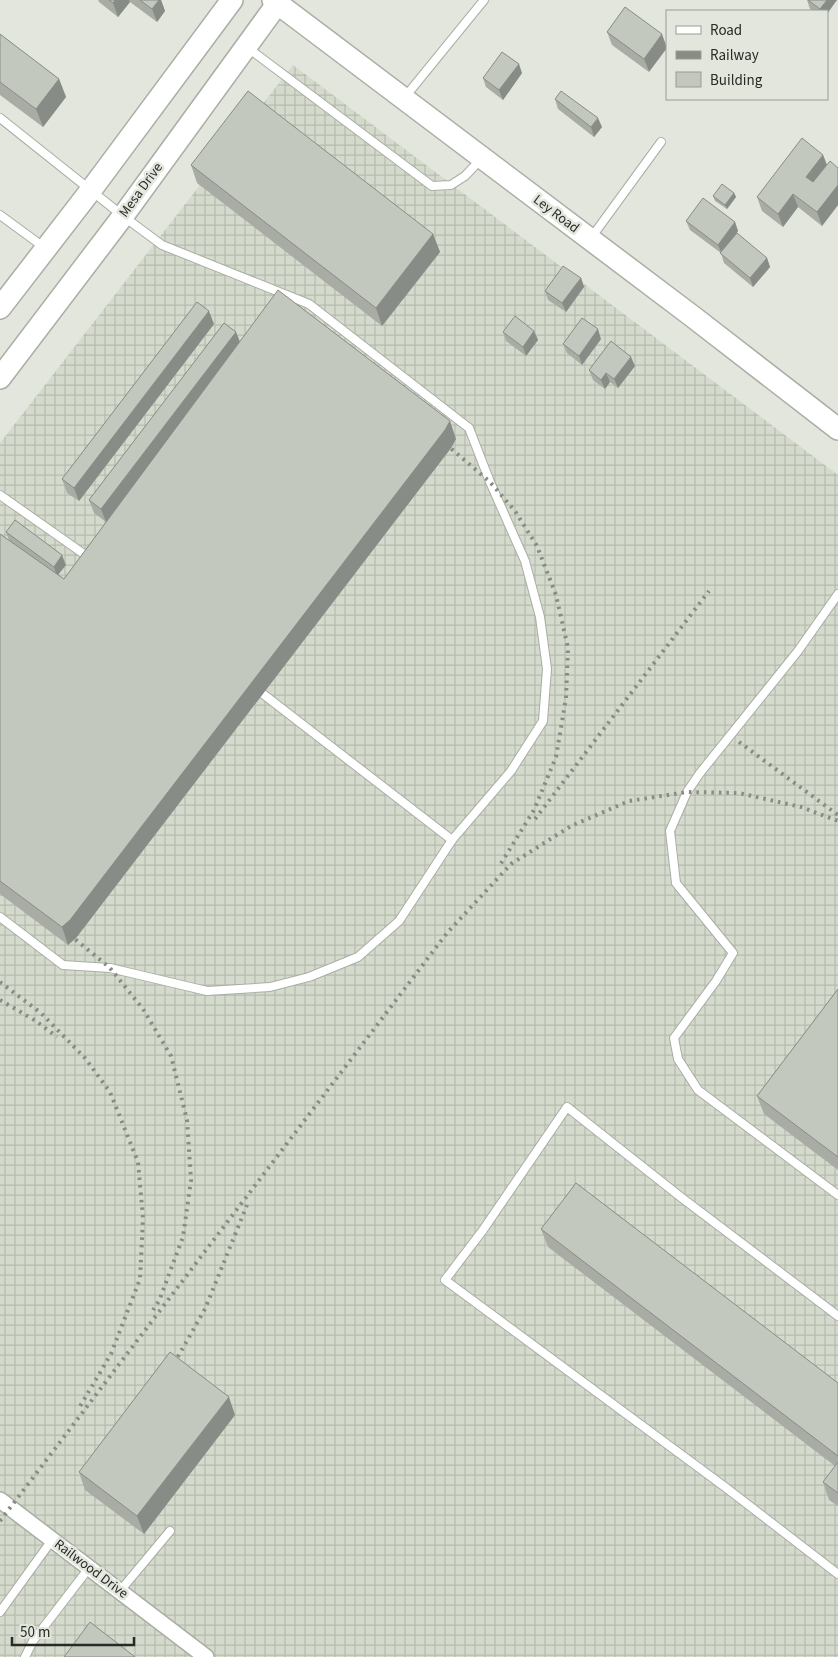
<svg xmlns="http://www.w3.org/2000/svg" width="838" height="1657" font-family="'Source Sans 3',sans-serif">
	<style>
		.industrial { fill: url(#industrial-grid) }
		.lines { fill: none; stroke-linecap: round; stroke-linejoin: round }
		.lane-casing { stroke: #a9aea5; stroke-width: 10 }
		.street-casing { stroke: #a9aea5; stroke-width: 18 }
		.secondary-casing { stroke: #a9aea5; stroke-width: 24 }
		.lane { stroke: #fff; stroke-width: 8 }
		.street { stroke: #fff; stroke-width: 15 }
		.secondary { stroke: #fff; stroke-width: 21 }
		.rail { stroke: #898c85; stroke-width: 4; stroke-dasharray: 2.5 5; stroke-linecap: butt }
		.wall { fill: #a8aca4 }
		.shaded-wall { fill: #888c86 }
		.building { fill: #c3c8bf; stroke: #888c86 }
		.labels { text-anchor: middle; dominant-baseline: central; stroke-width: 5; stroke-linejoin: round; paint-order: stroke }
		.street-label { font-size: 14px; fill: #292a27; stroke: #e2e6dd }
	</style>
	<defs>
		<pattern id="industrial-grid" width="8" height="8" patternUnits="userSpaceOnUse" patternTransform="scale(1.25)"><rect width="8" height="8" fill="#d4dbcc"/><path d="M0 4h8M4 0v8" fill="none" stroke="#b6bcaf"/></pattern>
	</defs>
	<rect width="100%" height="100%" fill="#e2e6dd"/>
	<polygon class="industrial" points="293,65 838,475 838,1657 0,1657 0,443"/>
	<g class="lines">
		<g class="lane-casing">
			<g id="lane">
				<polyline points="248,48 432,186 451,185 465,176 481,159"/>
				<polyline points="405,97 484,0"/>
				<polyline points="0,118 123,216 162,245 309,304 469,428 490,482 525,561 540,617 547,669 543,721 511,771 452,840 399,921 358,957 309,977 270,987 207,991 110,968 63,965 0,917"/>
				<polyline points="0,215 45,248"/>
				<polyline points="591,238 661,142"/>
				<polyline points="0,495 91,559"/>
				<polyline points="838,594 798,651 700,773 687,792 670,831 676,883 733,953 716,981 674,1038 678,1059 698,1090 838,1195"/>
				<polyline points="263,694 452,840"/>
				<polyline points="838,1316 682,1198 567,1107 483,1230 445,1280 725,1487 838,1574"/>
				<polyline points="120,1591 170,1531"/>
				<polyline points="0,1612 52,1540"/>
				<polyline points="25,1657 33,1641 89,1568"/>
			</g>
		</g>
		<g class="street-casing">
			<polyline id="street" points="0,1500 206,1657"/>
		</g>
		<g class="secondary-casing">
			<g id="secondary">
				<polyline points="273,0 692,316 838,429"/>
				<polyline points="0,308 91,190 232,0"/>
				<polyline points="0,378 123,216 280,0"/>
			</g>
		</g>
		<use href="#lane" class="lane"/>
		<use href="#street" class="street"/>
		<use href="#secondary" class="secondary"/>
		<g class="rail">
			<polyline points="440,439 490,482 515,511 537,546 556,595 568,648 566,698 556,757 534,810 500,865"/>
			<polyline points="739,742 838,815"/>
			<polyline points="535,819 709,591"/>
			<polyline points="64,930 110,968 143,1009 171,1056 187,1120 191,1180 183,1237 159,1301 153,1310"/>
			<polyline points="0,982 41,1013 85,1058 110,1092 138,1162 143,1218 140,1279 111,1354 79,1408"/>
			<polyline points="0,1000 36,1021 57,1037"/>
			<polyline points="169,1369 176,1360 205,1309 247,1205"/>
			<polyline points="0,1521 447,933 511,864 571,826 629,801 687,792 739,793 801,807 838,821"/>
		</g>
	</g>
	<g class="wall">
		<polygon points="98,0 161,0 165,11 157,22 130,2 118,17 99,2"/>
		<polygon points="807,0 837,0 827,11 814,11 810,9"/>
		<polygon points="625,7 649,72 612,45 607,32"/>
		<polygon points="0,34 59,79 66,97 43,127 0,95"/>
		<polygon points="522,73 503,100 486,87 483,78"/>
		<polygon points="555,99 602,127 594,137 558,109"/>
		<polygon points="823,155 827,165 838,168 838,205 822,226 798,207 783,227 762,211 757,197"/>
		<polygon points="191,165 433,234 440,252 382,326 197,183"/>
		<polygon points="734,193 736,197 727,209 715,201 713,196"/>
		<polygon points="686,221 735,222 738,231 736,234 767,258 770,267 753,287 724,263 721,253 690,230"/>
		<polygon points="581,278 584,287 566,312 548,300 545,291"/>
		<polygon points="214,324 79,501 67,493 62,479"/>
		<polygon points="534,331 538,340 526,356 506,341 503,332"/>
		<polygon points="236,332 240,342 456,439 451,448 76,938 68,945 0,894 0,534 9,540 6,532 66,565 58,575 64,579 106,522 94,513 89,500"/>
		<polygon points="601,339 582,365 567,353 563,344"/>
		<polygon points="635,366 618,388 610,382 605,389 593,380 589,370"/>
		<polygon points="838,989 838,1170 764,1114 757,1096"/>
		<polygon points="541,1229 838,1383 838,1506 829,1500 823,1482 835,1466 548,1247"/>
		<polygon points="235,1415 144,1534 85,1490 79,1472"/>
	</g>
	<g class="shaded-wall">
		<polygon points="115,0 129,0 130,2 118,17 113,3"/>
		<polygon points="159,0 161,0 165,11 157,22 152,9"/>
		<polygon points="827,0 837,0 827,14 827,11 821,11 820,9"/>
		<polygon points="662,34 667,48 649,72 644,59"/>
		<polygon points="519,64 522,73 503,100 499,90"/>
		<polygon points="59,79 66,97 43,127 36,109"/>
		<polygon points="598,118 602,127 594,137 591,127"/>
		<polygon points="823,155 828,168 811,190 806,177"/>
		<polygon points="838,185 838,205 822,226 817,212"/>
		<polygon points="734,193 736,197 727,209 725,205"/>
		<polygon points="793,194 798,207 783,227 778,214"/>
		<polygon points="735,222 738,231 722,254 718,245"/>
		<polygon points="433,234 440,252 382,326 376,308"/>
		<polygon points="767,258 770,267 753,287 750,278"/>
		<polygon points="581,278 584,287 566,312 562,303"/>
		<polygon points="209,311 214,324 79,501 74,488"/>
		<polygon points="598,329 601,339 582,365 579,356"/>
		<polygon points="534,331 538,340 526,356 523,347"/>
		<polygon points="236,332 241,345 106,522 101,509"/>
		<polygon points="631,357 635,366 618,388 614,379"/>
		<polygon points="606,373 610,382 605,389 601,380"/>
		<polygon points="450,421 456,439 451,448 76,938 68,945 62,927"/>
		<polygon points="62,555 66,565 57,576 54,567"/>
		<polygon points="229,1397 235,1415 144,1534 137,1516"/>
	</g>
	<g class="building">
		<polygon points="109,0 115,0 113,3"/>
		<polygon points="140,0 159,0 152,9"/>
		<polygon points="808,0 827,0 820,9"/>
		<polygon points="625,7 662,34 644,59 607,32"/>
		<polygon points="0,34 59,79 36,109 0,82"/>
		<polygon points="502,52 519,64 499,90 483,78"/>
		<polygon points="248,91 433,234 376,308 191,165"/>
		<polygon points="561,91 598,118 591,127 555,99"/>
		<polygon points="802,138 823,155 806,177 813,182 830,161 838,168 838,185 817,212 793,194 778,214 757,197"/>
		<polygon points="722,184 734,193 725,205 713,196"/>
		<polygon points="703,198 735,222 718,245 686,221"/>
		<polygon points="737,233 767,258 750,278 720,253"/>
		<polygon points="563,266 581,278 562,303 545,291"/>
		<polygon points="278,290 450,421 445,430 70,920 62,927 0,881 0,534 64,579"/>
		<polygon points="197,302 209,311 74,488 62,479"/>
		<polygon points="515,316 534,331 523,347 503,332"/>
		<polygon points="582,318 598,329 579,356 563,344"/>
		<polygon points="224,323 236,332 101,509 89,500"/>
		<polygon points="611,341 631,357 614,379 606,373 601,380 589,370"/>
		<polygon points="15,520 62,555 54,567 6,532"/>
		<polygon points="838,989 838,1157 757,1096"/>
		<polygon points="576,1183 838,1383 838,1456 541,1229"/>
		<polygon points="170,1352 229,1397 137,1516 79,1472"/>
		<polygon points="838,1462 838,1493 823,1482"/>
		<polygon points="90,1622 135,1657 64,1657"/>
	</g>
	<g class="labels">
		<g class="street-label">
			<text transform="translate(141 190) rotate(-54)">Mesa Drive</text>
			<text transform="translate(556 214) rotate(37)">Ley Road</text>
			<text transform="translate(91 1569) rotate(37)">Railwood Drive</text>
		</g>
	</g>
	<rect x="666" y="10" width="162" height="90" fill="#e2e6dd" stroke="#989b94"/>
	<rect x="676" y="26" width="25" height="8" fill="#ffffff" stroke="#989b94"/>
	<text x="710" y="35" font-size="15" fill="#292a27">Road</text>
	<rect x="676" y="51" width="25" height="8" fill="#898c85" stroke="#989b94"/>
	<text x="710" y="60" font-size="15" fill="#292a27">Railway</text>
	<rect x="676" y="72" width="25" height="15" fill="#c3c8bf" stroke="#989b94"/>
	<text x="710" y="85" font-size="15" fill="#292a27">Building</text>
	<path d="M12 1637v8h122v-8" fill="none" stroke="#292a27" stroke-width="2.5"/>
	<text x="20" y="1637" font-size="15" fill="#292a27" stroke="#e2e6dd" stroke-width="4" paint-order="stroke">50 m</text>
</svg>
